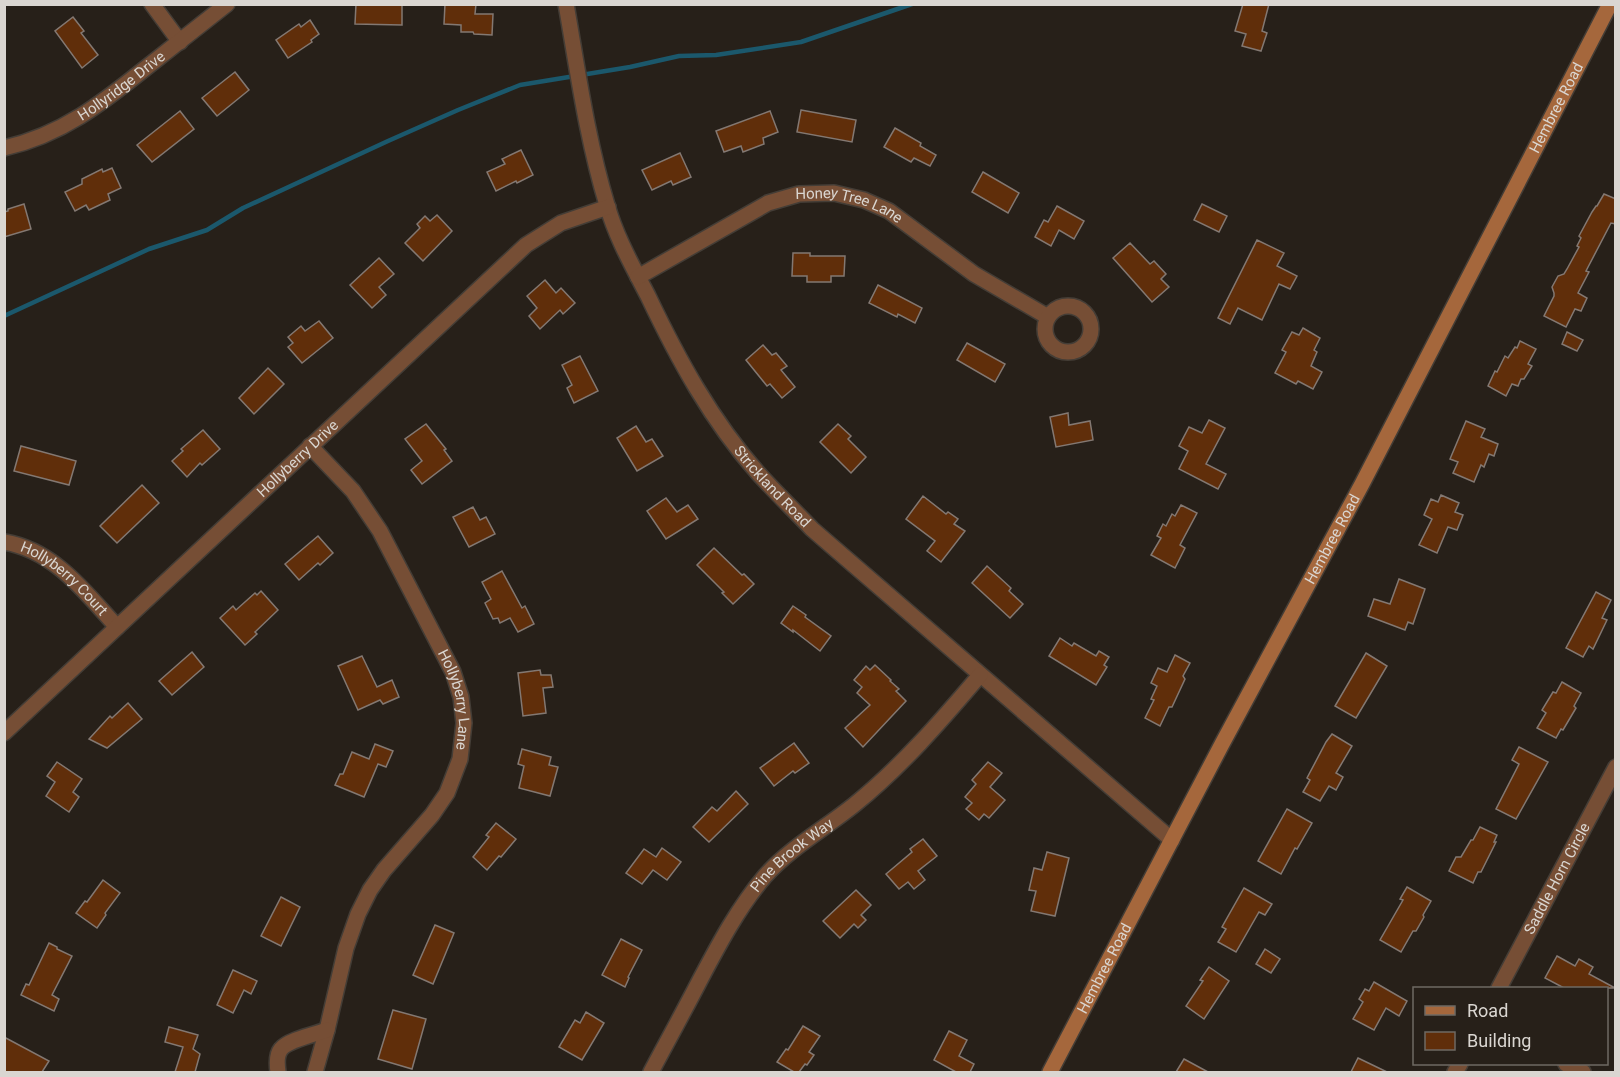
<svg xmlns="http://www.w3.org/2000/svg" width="1620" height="1077" font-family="Roboto,sans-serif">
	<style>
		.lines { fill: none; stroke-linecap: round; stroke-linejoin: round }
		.stream { stroke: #1b586c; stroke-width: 4.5 }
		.building { fill: #602e0a; stroke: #837872; stroke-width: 1.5 }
		.street-casing { stroke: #443d36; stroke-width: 18 }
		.secondary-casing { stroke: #443d36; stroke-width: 18 }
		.street { stroke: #764e35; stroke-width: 15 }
		.secondary { stroke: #a5673c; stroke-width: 15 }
		.labels { text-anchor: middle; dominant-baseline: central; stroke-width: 4.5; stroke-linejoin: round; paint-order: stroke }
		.street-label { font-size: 15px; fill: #dad6d1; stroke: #272019 }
	</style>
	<rect width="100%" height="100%" fill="#272019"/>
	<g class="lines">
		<polyline class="stream" points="4,316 149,249 207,230 243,208 388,141 458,110 520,85 630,67 679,56 716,55 801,42 912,4"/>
	</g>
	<g class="building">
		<polygon points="356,4 402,4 402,25 355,24"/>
		<polygon points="445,4 476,4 475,14 493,14 492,35 474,34 473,32 461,32 461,25 444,24"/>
		<polygon points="1243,4 1269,4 1262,31 1267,33 1261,51 1242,46 1246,34 1235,31"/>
		<polygon points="73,17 84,31 81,33 98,55 82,68 55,31"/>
		<polygon points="310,20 319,34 311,40 312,42 288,58 276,40 299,24 301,27"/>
		<polygon points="235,72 249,90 217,116 202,98"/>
		<polygon points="801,110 856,120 852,142 797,132"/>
		<polygon points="180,111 194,129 152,162 137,145"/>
		<polygon points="770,111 778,132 763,138 764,144 743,152 741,146 724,152 716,131"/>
		<polygon points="895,128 921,143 920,146 936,155 930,166 914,158 911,162 884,147"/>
		<polygon points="521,150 533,175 517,183 516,181 496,191 487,172 505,164 502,159"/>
		<polygon points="680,153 691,177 673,185 671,181 652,190 642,170"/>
		<polygon points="112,168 121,188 108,194 110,200 89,210 86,205 75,211 65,192 82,184 82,179 102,169 103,172"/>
		<polygon points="983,172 1019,193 1008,213 972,192"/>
		<polygon points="1604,194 1616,199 1616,224 1611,223 1586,271 1589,272 1578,293 1587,298 1581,311 1575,309 1566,327 1544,316 1554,296 1554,293 1552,287 1558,276 1564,274 1567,269 1579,247 1577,246 1581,238 1579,236 1592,212 1596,206 1597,206"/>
		<polygon points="24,204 31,229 4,237 4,212 8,211 8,209"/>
		<polygon points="1202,204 1227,216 1219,232 1194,220"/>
		<polygon points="1057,206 1084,221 1074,239 1059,230 1051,246 1035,237 1044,220 1048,222"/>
		<polygon points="437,215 452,231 423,261 405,243 420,228 417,224 425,216 430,221"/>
		<polygon points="1257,240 1284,253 1277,266 1297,276 1290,289 1279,284 1262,320 1238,308 1230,324 1218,318"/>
		<polygon points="1130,243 1150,264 1154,261 1166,274 1161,279 1169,287 1152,302 1113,258"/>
		<polygon points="793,253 810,253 810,256 845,256 844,276 831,276 831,282 807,282 807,276 792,276"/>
		<polygon points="379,258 394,274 379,287 386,295 372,308 350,285"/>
		<polygon points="545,280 556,293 561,288 575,303 563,314 560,310 540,329 529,316 537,308 527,296"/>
		<polygon points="878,285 922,308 915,323 898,314 897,317 869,303"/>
		<polygon points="319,321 333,338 302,363 288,347 293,343 288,337 301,326 305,331"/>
		<polygon points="1303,328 1320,338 1314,350 1317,352 1311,366 1322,372 1313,389 1298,381 1296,384 1275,373 1286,352 1282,350 1292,332 1299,335"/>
		<polygon points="1567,332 1583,340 1577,351 1562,344"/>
		<polygon points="1520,341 1536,349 1528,364 1532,366 1524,379 1521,379 1518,386 1512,384 1506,396 1488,386 1495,371 1497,372 1505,356 1508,358 1515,347 1517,348"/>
		<polygon points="967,343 1005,364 995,382 957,360"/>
		<polygon points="763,345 772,355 776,353 787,366 781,370 795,387 782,398 770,384 767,386 746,360"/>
		<polygon points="580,356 598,391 574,403 567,388 572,385 562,365"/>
		<polygon points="268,368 284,384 254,414 239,398"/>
		<polygon points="1068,413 1069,425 1090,421 1093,440 1056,447 1050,417"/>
		<polygon points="1209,420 1225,428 1206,464 1226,474 1218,489 1179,469 1188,451 1179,446 1189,427 1202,433"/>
		<polygon points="1466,421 1485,429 1481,437 1498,444 1494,456 1489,454 1484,467 1481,465 1474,482 1453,473 1458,462 1450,459"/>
		<polygon points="426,424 446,449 444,450 452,461 422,484 411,470 422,461 405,439"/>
		<polygon points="838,424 851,436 848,439 866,457 851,473 820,442"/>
		<polygon points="636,426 646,442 652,439 663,456 637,471 617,438"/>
		<polygon points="203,430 220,449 202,465 200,463 187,477 172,461 183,451 181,449"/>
		<polygon points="21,446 76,461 69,485 14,471"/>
		<polygon points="142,485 159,503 117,543 100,526"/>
		<polygon points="1441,495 1459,503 1455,512 1463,515 1457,530 1448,527 1437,553 1419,545 1432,519 1424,515 1431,499 1438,502"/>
		<polygon points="923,496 946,514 948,512 958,519 954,524 965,531 941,562 927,551 935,541 906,519"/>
		<polygon points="666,498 677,512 688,505 698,519 666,539 647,511"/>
		<polygon points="1181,505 1197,513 1180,545 1185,548 1175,568 1151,555 1161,538 1157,536 1163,524 1166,526 1172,514 1175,516"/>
		<polygon points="473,507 480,520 486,517 495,534 469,547 453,517"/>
		<polygon points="318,536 333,553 320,565 318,563 299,580 285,564"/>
		<polygon points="714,548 742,575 744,574 754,584 733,604 722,593 724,592 697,565"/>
		<polygon points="987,566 1011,588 1009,591 1023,604 1010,618 972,583"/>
		<polygon points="502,571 522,608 525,606 534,624 518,632 510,618 500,623 498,618 493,619 485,603 491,599 482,582"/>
		<polygon points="1399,579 1425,589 1413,624 1408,622 1405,630 1368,616 1374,599 1390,604"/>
		<polygon points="261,591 278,610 255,632 257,634 245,645 220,618 233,606 236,610 255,593 257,595"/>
		<polygon points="1596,592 1611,600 1602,618 1607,620 1593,649 1589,646 1583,657 1566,648"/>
		<polygon points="793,606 806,615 805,617 831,636 820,651 793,630 793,632 781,623"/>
		<polygon points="1060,638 1072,646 1074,643 1096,656 1099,651 1109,657 1104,665 1107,667 1096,685 1049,656"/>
		<polygon points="192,652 204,667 172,695 159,681"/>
		<polygon points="1366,653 1387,666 1356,718 1335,706"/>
		<polygon points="1175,655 1190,663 1183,676 1185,679 1172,707 1169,707 1160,726 1145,718 1154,700 1151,699 1157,686 1151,683 1158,668 1167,672"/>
		<polygon points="362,656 377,687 392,680 399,697 383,704 380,700 358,710 338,666"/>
		<polygon points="875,665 891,680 890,681 899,689 896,691 906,701 863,747 845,728 870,705 857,693 862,687 854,680 866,666 870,670"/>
		<polygon points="540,670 541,675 551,675 553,687 543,688 546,713 523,716 518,673"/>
		<polygon points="1562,682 1581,693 1574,706 1576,708 1563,730 1561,729 1556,738 1537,728 1546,713 1542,710 1553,692 1556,693"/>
		<polygon points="128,703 142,719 107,748 89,739 110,716 112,718"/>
		<polygon points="1332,734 1352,746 1336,773 1343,777 1336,790 1329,786 1320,801 1303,792 1310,780 1307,778 1326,742"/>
		<polygon points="794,743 809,763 795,773 793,771 774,786 760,768"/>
		<polygon points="375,744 393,751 386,767 378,764 364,797 335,785 340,774 343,774 352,752 369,759"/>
		<polygon points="1519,747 1548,762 1516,819 1496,809 1519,764 1512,760"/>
		<polygon points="522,749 551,757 549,765 558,767 550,796 519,788 524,766 518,764"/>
		<polygon points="57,762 82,779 73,792 79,797 69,812 46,796 55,782 47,776"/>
		<polygon points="988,762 1002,773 990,787 1005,800 989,818 984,814 979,820 966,809 972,803 965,797 976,784 972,780"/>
		<polygon points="736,791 748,804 709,842 693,827 712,807 717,811"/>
		<polygon points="1287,809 1312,823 1297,849 1295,848 1281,874 1258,861"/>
		<polygon points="496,823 516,839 501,857 499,856 487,870 473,857 489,837 486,835"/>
		<polygon points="1480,827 1497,835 1494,842 1496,842 1481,872 1478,872 1473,883 1449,871 1456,857 1461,857 1471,840 1473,840"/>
		<polygon points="923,839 937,856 918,871 925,880 914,889 908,882 899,889 886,874 912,852 910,849"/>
		<polygon points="662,848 681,862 667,880 653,870 642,884 626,873 644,849 656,857"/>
		<polygon points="1047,852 1069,858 1055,916 1031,911 1036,891 1029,890 1034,868 1042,870"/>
		<polygon points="103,880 120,893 105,913 106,915 97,928 76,913 85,901 87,902"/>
		<polygon points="1407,887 1431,901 1423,915 1424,917 1416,931 1413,931 1401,952 1380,940 1403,900 1400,899"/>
		<polygon points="1244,888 1272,904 1265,915 1259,912 1236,952 1218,942 1226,929 1222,927"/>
		<polygon points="856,890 871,905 861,915 866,920 858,928 854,924 840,938 823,921"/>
		<polygon points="281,897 300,907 281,946 261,936"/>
		<polygon points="435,925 454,933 433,984 413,975"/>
		<polygon points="621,939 642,950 628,977 629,978 625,987 602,975"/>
		<polygon points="49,943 57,947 57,949 72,956 52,995 59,999 54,1011 21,995 26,984 29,985"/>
		<polygon points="1265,949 1280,959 1271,973 1256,964"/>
		<polygon points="1557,956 1575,966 1579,959 1593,967 1589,974 1615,988 1564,988 1545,978"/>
		<polygon points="1209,967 1229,981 1204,1019 1186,1006 1203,981 1200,980"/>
		<polygon points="233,970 257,981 251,994 244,990 233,1013 217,1005"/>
		<polygon points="1374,982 1407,1001 1399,1016 1386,1008 1374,1030 1353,1019 1363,1002 1359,999 1365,989 1369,991"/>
		<polygon points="393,1010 426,1019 412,1069 378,1059"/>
		<polygon points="586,1012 604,1023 582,1060 559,1047 575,1020 580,1023"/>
		<polygon points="803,1026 820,1036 809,1052 814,1055 807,1065 805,1064 799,1072 794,1072 777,1062 786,1049 788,1050"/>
		<polygon points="169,1027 198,1035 193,1049 200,1054 195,1072 175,1072 183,1047 165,1042"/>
		<polygon points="949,1031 967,1040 959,1056 974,1064 970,1072 956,1072 934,1060"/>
		<polygon points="4,1037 49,1061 42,1072 4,1072"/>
		<polygon points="1358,1058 1387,1072 1351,1072"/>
		<polygon points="1184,1059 1208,1072 1176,1072"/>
	</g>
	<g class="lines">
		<g class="street-casing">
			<g id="street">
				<polyline points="152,4 180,42"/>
				<path id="s1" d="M566,4C578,72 587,139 607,205C616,237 633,267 648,296C678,359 711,420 758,473C775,492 794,510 812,529L1172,840"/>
				<path id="s2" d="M4,148C62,135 102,103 147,67C174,46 200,25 227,4"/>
				<path id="s3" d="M638,277L768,203L799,194L834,193L864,200L889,211L974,274L1048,317"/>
				<circle cx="1068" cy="329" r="23"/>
				<path id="s4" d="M310,446L353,491L380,531L453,672L461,697L464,723L460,759L447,793L432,815L384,870L370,890L358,914L346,948L327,1030L315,1072"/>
				<path id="s5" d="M4,542C54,550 85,592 117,627"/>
				<path id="s6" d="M4,733L526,245L561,223L608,207"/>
				<path id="s7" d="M1499,988L1616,767"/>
				<polyline points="1566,1064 1583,1072"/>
				<path d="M278,1072C277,1065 276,1055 281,1049C288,1040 316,1034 327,1030"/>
				<path id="s8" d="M651,1072C667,1042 684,1011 700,980C719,944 738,908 765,876C790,848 824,829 854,805C901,767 941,721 980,675"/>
				<polyline points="1455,1072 1460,1064"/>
			</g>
		</g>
		<g class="secondary-casing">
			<g id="secondary">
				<path id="s9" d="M1050,1072L1222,744L1362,484L1610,4"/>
			</g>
		</g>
		<use href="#street" class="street"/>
		<use href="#secondary" class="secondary"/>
	</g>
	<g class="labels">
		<g class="street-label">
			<text stroke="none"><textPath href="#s2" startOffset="134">Hollyridge Drive</textPath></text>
			<text stroke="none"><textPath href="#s9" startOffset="1089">Hembree Road</textPath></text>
			<text stroke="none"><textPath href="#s3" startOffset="234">Honey Tree Lane</textPath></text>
			<text stroke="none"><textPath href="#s6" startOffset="402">Hollyberry Drive</textPath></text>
			<text stroke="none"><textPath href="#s1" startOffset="534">Strickland Road</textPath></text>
			<text stroke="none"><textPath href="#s9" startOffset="603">Hembree Road</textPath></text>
			<text stroke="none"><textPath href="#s5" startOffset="72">Hollyberry Court</textPath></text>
			<text stroke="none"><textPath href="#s4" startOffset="297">Hollyberry Lane</textPath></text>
			<text stroke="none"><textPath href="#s8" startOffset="261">Pine Brook Way</textPath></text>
			<text stroke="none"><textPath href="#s7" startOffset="124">Saddle Horn Circle</textPath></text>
			<text stroke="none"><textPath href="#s9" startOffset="117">Hembree Road</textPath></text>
		</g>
	</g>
	<rect width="1620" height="1077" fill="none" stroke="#dad6d1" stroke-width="12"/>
	<rect x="1413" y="987" width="195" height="78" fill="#272019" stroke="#6f6963" stroke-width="1.5"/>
	<rect x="1425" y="1006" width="30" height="9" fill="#a5673c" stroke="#6f6963" stroke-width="1.5"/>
	<text x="1467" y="1017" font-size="18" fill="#dad6d1">Road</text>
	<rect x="1425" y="1032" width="30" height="18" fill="#602e0a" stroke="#6f6963" stroke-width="1.5"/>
	<text x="1467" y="1047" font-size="18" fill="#dad6d1">Building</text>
</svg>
